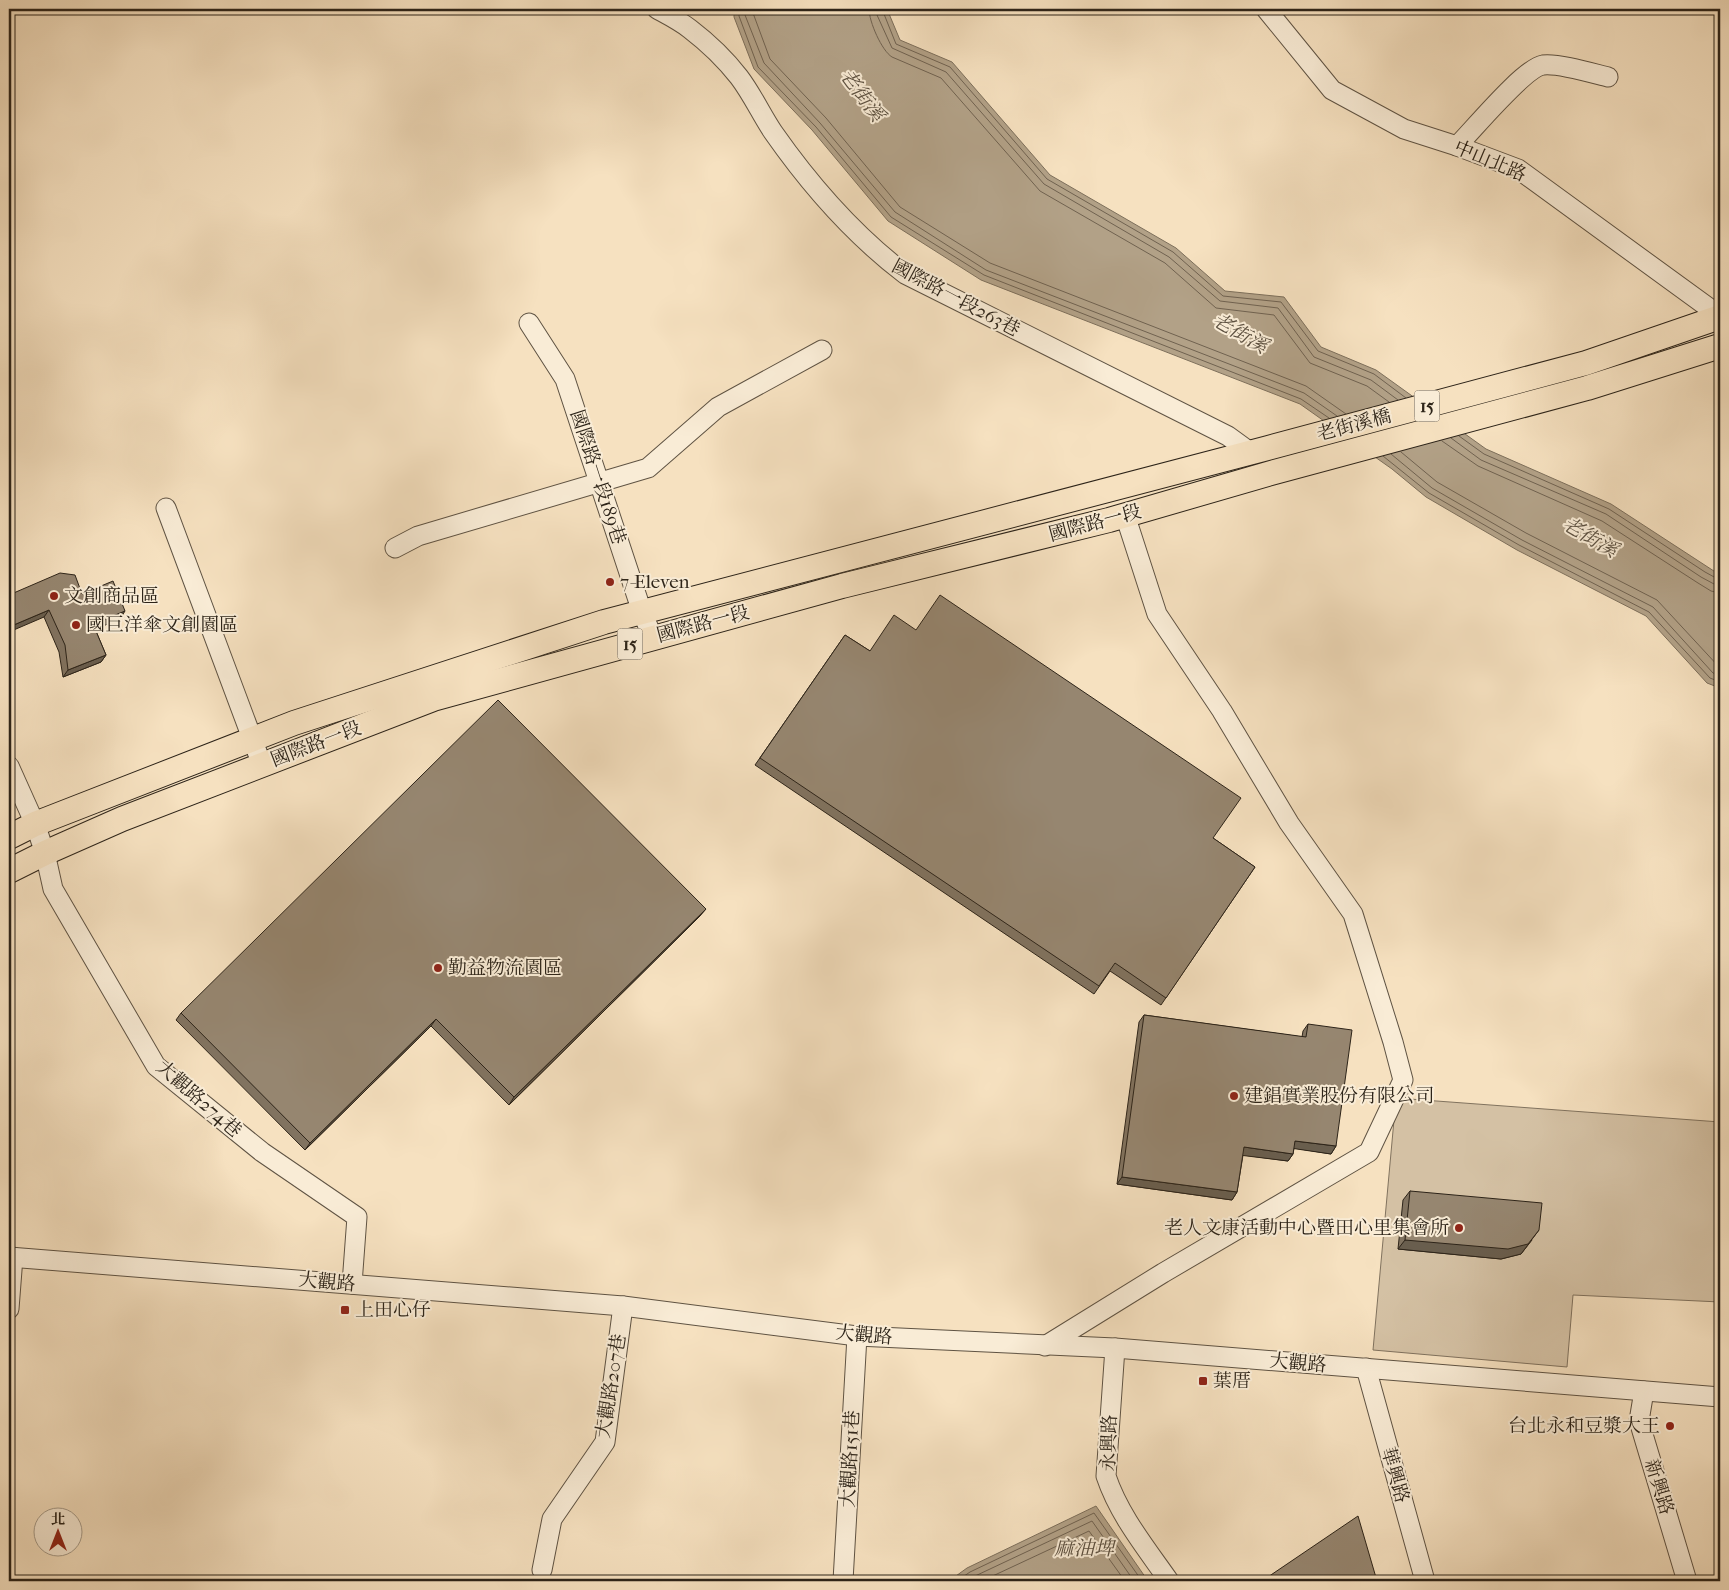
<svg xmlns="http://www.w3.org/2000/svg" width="1729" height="1590" font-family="'IM FELL French Canon','Noto Serif TC',serif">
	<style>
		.green { fill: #d4c1a4; stroke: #80725e }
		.water { fill: #b2a187; stroke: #7d6f5b }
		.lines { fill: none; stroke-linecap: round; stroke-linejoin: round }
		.shore { stroke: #706250; stroke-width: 1 }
		.minor-casing { stroke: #5f5343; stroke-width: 21 }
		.major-casing { stroke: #2d2419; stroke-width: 26 }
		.minor { stroke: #f9ecd6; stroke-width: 19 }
		.major { stroke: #f6e1c0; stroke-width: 24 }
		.wall { fill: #817360; stroke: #2d2419 }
		.shaded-wall { fill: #695e4e; stroke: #2d2419 }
		.building { fill: #968670; stroke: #2d2419 }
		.poi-dot { fill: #8f2418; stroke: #f9ecd6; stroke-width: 2 }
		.labels { text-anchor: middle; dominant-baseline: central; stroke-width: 4; stroke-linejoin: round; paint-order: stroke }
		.shield { fill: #f9ecd6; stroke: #6a6052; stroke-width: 1 }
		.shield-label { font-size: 18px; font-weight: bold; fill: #2d2419 }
		.street-label { font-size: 19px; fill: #2d2419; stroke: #f9ecd6 }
		.poi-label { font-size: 19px; fill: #2d2419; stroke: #f9ecd6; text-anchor: start }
		.water-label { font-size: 20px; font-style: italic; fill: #5c5040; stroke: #f9ecd6 }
	</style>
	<rect width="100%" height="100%" fill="#f6e1c0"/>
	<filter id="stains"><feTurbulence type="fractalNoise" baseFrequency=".004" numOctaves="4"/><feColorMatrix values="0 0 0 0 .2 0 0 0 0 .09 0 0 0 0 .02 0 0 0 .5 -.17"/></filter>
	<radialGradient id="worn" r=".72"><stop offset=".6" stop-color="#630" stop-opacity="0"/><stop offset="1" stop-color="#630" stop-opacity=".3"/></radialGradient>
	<polygon class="green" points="1396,1098 1720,1122 1720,1302 1573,1295 1567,1367 1373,1350"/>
	<g class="water">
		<polygon points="734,9 887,9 900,40 952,62 1050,175 1176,248 1225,291 1284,297 1321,347 1376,370 1486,449 1611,504 1720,575 1720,688 1707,683 1646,616 1517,550 1426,497 1392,469 1300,404 981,280 888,221 812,130 754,69 734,17"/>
		<polygon points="1096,1506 1148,1581 949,1581 967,1568"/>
	</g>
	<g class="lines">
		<g class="shore">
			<polyline points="739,9 739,16 758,67 816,127 891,217 984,275 1301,399 1329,418"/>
			<polyline points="745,9 745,15 764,63 820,123 895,212 986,270 1304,393 1337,416"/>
			<polyline points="753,9 753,13 770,59 826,118 900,207 990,263 1306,386 1346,414"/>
			<path d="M869,9C869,22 882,51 892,57L941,78L1040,191L1165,263L1216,308L1274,315L1310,363L1367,386L1389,402"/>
			<polyline points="876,9 877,15 892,48 946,72 1044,184 1169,257 1220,301 1278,308 1314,357 1371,380 1398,400"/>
			<polyline points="882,9 896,44 950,67 1047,179 1173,252 1223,296 1281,302 1318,351 1374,374 1406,398"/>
			<polyline points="1459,436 1484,454 1609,509 1705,572 1716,578 1720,579"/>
			<polyline points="1451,438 1481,460 1606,514 1701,577 1714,584 1720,585"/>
			<polyline points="1442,441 1478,466 1602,521 1698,583 1711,591 1720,593"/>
			<polyline points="1401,452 1437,482 1526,533 1657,600 1720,668"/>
			<polyline points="1391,454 1432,488 1522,540 1653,607 1713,673 1720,676"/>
			<polyline points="1383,456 1429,493 1519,545 1649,612 1710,678 1720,682"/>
			<polyline points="957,1581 970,1572 1094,1513 1142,1581"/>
			<polyline points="968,1581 973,1577 1092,1521 1134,1581"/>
			<polyline points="982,1581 1089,1531 1125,1581"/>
		</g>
		<g class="minor-casing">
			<g id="minor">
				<path d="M657,9C668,15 680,21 690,29C707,42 725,59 739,77C752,94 761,114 773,132C810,185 854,235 905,274L1228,436L1250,452"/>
				<polyline points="1266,9 1332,90 1404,129 1457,146 1518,169 1720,316"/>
				<path d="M1457,146C1473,130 1524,68 1543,65C1558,63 1592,73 1608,77"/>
				<polyline points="529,323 565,379 642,612 653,638"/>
				<polyline points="166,508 262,765"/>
				<polyline points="395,548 418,536 648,468 718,407 822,350"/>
				<polyline points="9,766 35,824 45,853 53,889 156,1066 262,1152 357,1217 352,1284"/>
				<polyline points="9,1257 623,1306 857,1336 1115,1348 1720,1397"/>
				<polyline points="9,1309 13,1257"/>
				<polyline points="1045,1346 1163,1273 1369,1152 1403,1080 1393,1042 1353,914 1289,823 1222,711 1157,614 1125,515"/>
				<path d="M1115,1348L1106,1476C1119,1515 1146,1548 1169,1581"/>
				<polyline points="1366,1368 1425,1581"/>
				<polyline points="1644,1391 1639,1421 1687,1581"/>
				<polyline points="542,1570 552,1519 605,1442 623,1306"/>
				<polyline points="843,1581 857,1336"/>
			</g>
		</g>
		<g class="major-casing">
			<g id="major">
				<polyline points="9,837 35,824 294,723 604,622 1268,448 1586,363 1720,317"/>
				<polyline points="9,871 45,853 122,819 433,699 842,586 1109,520 1271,473 1587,388 1720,346"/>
			</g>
		</g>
		<use href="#minor" class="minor"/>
		<use href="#major" class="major"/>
	</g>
	<g class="wall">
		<polygon points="82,594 120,619 95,629 106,655 101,662 63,677 59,652 44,617 9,595"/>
		<polygon points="845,635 870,651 1213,838 1255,867 1161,1005 1110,971 1094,994 755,765"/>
		<polygon points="700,916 509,1105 431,1026 305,1150 176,1020 181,1013"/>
		<polygon points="1144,1015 1302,1037 1303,1031 1308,1024 1336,1146 1331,1154 1294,1148 1293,1154 1288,1161 1243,1155 1237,1192 1232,1200 1117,1184 1139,1022"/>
		<polygon points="1410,1191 1532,1240 1521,1254 1501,1259 1398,1249 1403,1200"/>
	</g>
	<g class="shaded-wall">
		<polygon points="49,610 44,617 9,632 9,627"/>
		<polygon points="125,611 120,619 88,632 93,624"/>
		<polygon points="106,655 101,662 63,677 68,670"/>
		<polygon points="706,909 700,916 509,1105 514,1097"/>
		<polygon points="436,1019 431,1026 305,1150 310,1143"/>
		<polygon points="1295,1141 1336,1146 1331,1154 1290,1148"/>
		<polygon points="1244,1147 1293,1154 1288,1161 1239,1155"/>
		<polygon points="1122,1177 1237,1192 1232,1200 1117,1184"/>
		<polygon points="1539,1230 1521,1254 1501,1259 1398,1249 1405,1240"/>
	</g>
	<g class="building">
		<polygon points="60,573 75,575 82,594 113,581 125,611 93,624 106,655 68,670 65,645 49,610 9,627 9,595"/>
		<polygon points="940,595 1241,798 1213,838 1255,867 1166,998 1115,963 1099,986 760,758 845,635 870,651 894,615 916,630"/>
		<polygon points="498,700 706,909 514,1097 436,1019 310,1143 181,1013"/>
		<polygon points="1144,1015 1306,1037 1308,1024 1352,1030 1336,1146 1295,1141 1293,1154 1244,1147 1237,1192 1122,1177"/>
		<polygon points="1410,1191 1542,1203 1539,1230 1528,1244 1508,1249 1405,1240"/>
		<polygon points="1358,1516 1377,1581 1262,1581"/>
	</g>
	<g class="poi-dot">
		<circle cx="610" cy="582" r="5"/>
		<circle cx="54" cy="596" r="5"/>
		<circle cx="76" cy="625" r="5"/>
		<circle cx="438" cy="968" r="5"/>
		<circle cx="1234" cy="1096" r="5"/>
		<circle cx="1459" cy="1228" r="5"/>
		<rect x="340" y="1305" width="10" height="10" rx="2.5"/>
		<rect x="1198" y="1376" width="10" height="10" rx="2.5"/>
		<circle cx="1670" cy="1426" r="5"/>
	</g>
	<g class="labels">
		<g class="shield">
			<rect x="1414.5" y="390.5" width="25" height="31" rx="4"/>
			<rect x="617.5" y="628.5" width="25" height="31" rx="4"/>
		</g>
		<g class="shield-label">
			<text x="1427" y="406">15</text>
			<text x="630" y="644">15</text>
		</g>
		<g class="street-label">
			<text transform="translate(1490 161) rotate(23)">中山北路</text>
			<text transform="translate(956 298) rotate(28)">國際路一段263巷</text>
			<text transform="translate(1354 425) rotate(-15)">老街溪橋</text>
			<text transform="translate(598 477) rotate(72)">國際路一段189巷</text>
			<text transform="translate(1095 523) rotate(-15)">國際路一段</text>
			<text transform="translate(703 624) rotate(-15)">國際路一段</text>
			<text transform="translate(316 744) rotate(-21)">國際路一段</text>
			<text transform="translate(199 1099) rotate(41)">大觀路274巷</text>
			<text transform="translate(327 1282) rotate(5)">大觀路</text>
			<text transform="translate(864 1335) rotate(5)">大觀路</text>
			<text transform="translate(1298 1363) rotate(5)">大觀路</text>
			<text transform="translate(611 1386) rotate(-81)">大觀路207巷</text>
			<text transform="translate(1109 1443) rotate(-88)">永興路</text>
			<text transform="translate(850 1459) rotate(-87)">大觀路151巷</text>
			<text transform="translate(1395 1475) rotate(74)">華興路</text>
			<text transform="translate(1659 1487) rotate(73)">新興路</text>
		</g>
		<g class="poi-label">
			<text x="620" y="582">7-Eleven</text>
			<text x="64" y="596">文創商品區</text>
			<text x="86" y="625">國巨洋傘文創園區</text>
			<text x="448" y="968">勤益物流園區</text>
			<text x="1244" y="1096">建錩實業股份有限公司</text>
			<text x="1449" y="1228" text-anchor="end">老人文康活動中心暨田心里集會所</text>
			<text x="355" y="1310">上田心仔</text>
			<text x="1213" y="1381">葉厝</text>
			<text x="1660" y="1426" text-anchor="end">台北永和豆漿大王</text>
		</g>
		<g class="water-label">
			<text transform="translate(862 95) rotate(53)">老街溪</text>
			<text transform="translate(1240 333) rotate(30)">老街溪</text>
			<text transform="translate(1590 537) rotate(30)">老街溪</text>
			<text x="1084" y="1548">麻油埤</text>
		</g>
	</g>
	<rect width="1729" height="1590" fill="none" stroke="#f6e1c0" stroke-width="30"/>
	<rect x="10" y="10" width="1709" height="1570" fill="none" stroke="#2d2419" stroke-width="2.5"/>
	<rect x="15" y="15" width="1699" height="1560" fill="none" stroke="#2d2419"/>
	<g transform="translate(58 1532)"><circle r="24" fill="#f9ecd6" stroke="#a79c8a"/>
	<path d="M0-4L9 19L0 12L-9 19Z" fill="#8f2418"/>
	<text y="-8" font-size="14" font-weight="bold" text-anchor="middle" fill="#2d2419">北</text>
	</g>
	<rect width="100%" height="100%" filter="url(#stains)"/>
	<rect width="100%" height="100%" fill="url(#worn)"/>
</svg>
